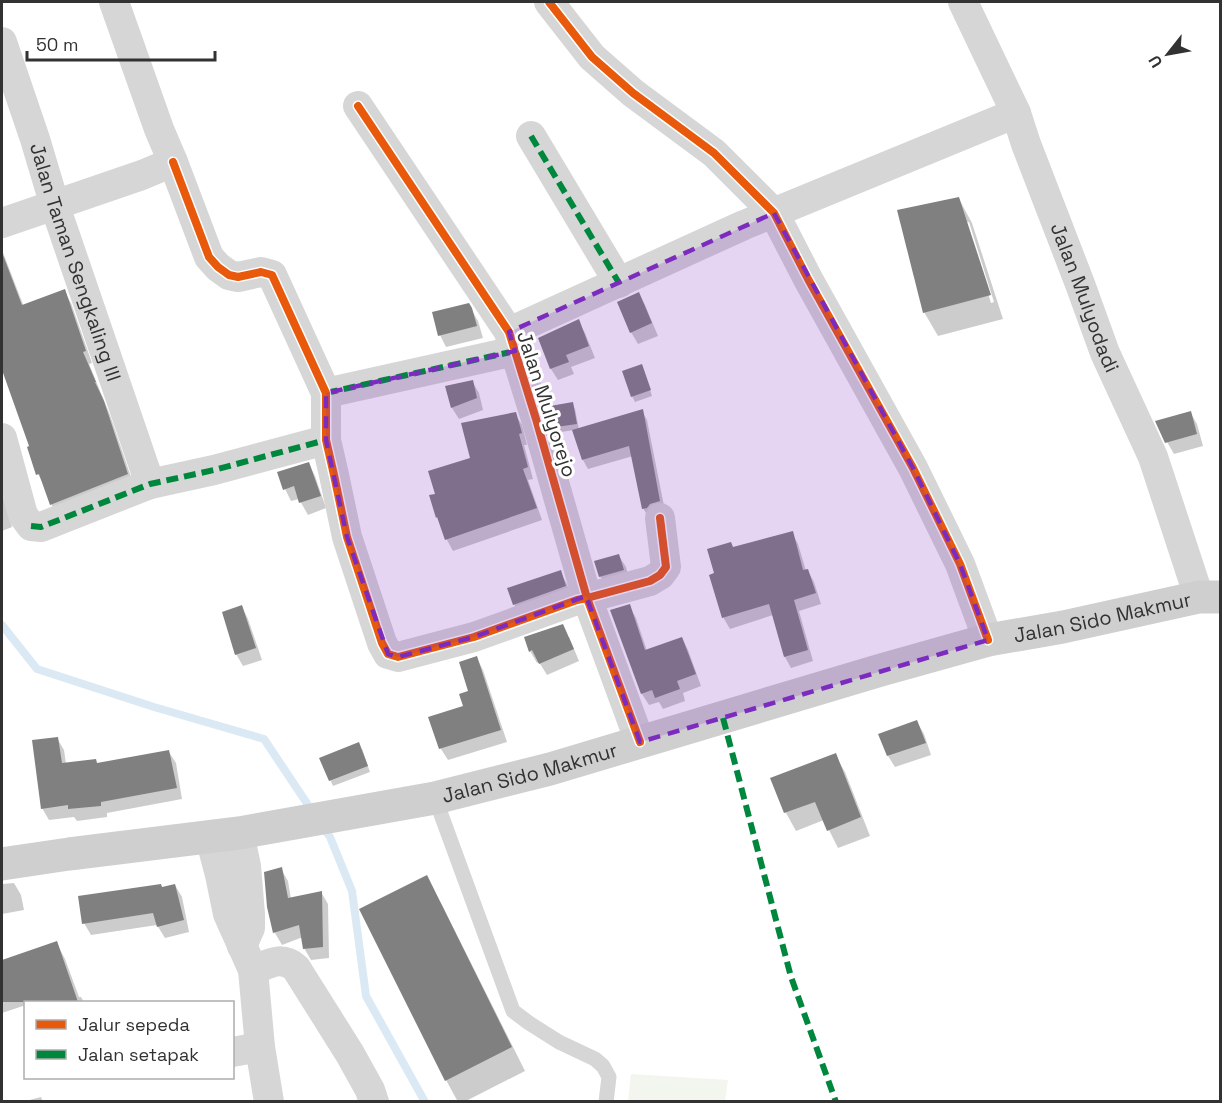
<svg xmlns="http://www.w3.org/2000/svg" width="1222" height="1103" font-family="'Space Grotesk',sans-serif">
	<style>
		.green { fill: #f2f6ee }
		.shadow { fill: #0003; fill-rule: evenodd }
		.lines { fill: none; stroke-linecap: round; stroke-linejoin: round }
		.stream { stroke: #dbe9f4; stroke-width: 8 }
		.building { fill: #808080 }
		.lane { stroke: #d6d6d6; stroke-width: 15 }
		.street { stroke: #d6d6d6; stroke-width: 30 }
		.secondary { stroke: #cfcfcf; stroke-width: 33 }
		.quiet { stroke: #00873e; stroke-width: 6; stroke-dasharray: 12 6; stroke-linecap: butt }
		.cycleway-casing { stroke: #fff; stroke-width: 11 }
		.cycleway { stroke: #e8590c; stroke-width: 8 }
		.marked { fill: #7b2cbf; fill-opacity: 0.2; stroke: #7b2cbf; stroke-width: 4.5; stroke-dasharray: 12 8; stroke-linejoin: round }
		.labels { text-anchor: middle; dominant-baseline: central; stroke-width: 6; stroke-linejoin: round; paint-order: stroke }
		.street-label { font-size: 20px; fill: #323232; stroke: #fff }
	</style>
	<rect width="100%" height="100%" fill="#fff"/>
	<polygon class="green" points="631,1074 728,1080 725,1101 628,1101"/>
	<g class="shadow">
		<path d="M959,199L972,223L1003,319L938,336L924,312ZM966,222H969L994,302L991,303Z"/>
		<polygon points="2,250 24,307 64,291 71,303 92,363 89,364 110,415 134,486 58,516 51,504 45,487 38,474 31,447 2,365"/>
		<polygon points="639,294 645,305 658,336 638,344 631,332"/>
		<polygon points="468,304 478,321 483,338 446,347 440,335"/>
		<polygon points="578,321 585,333 595,358 571,367 574,374 558,380 551,369 540,338"/>
		<polygon points="644,371 652,396 635,402 632,396"/>
		<polygon points="472,381 479,393 483,410 459,419 452,408 447,387"/>
		<polygon points="572,403 575,409 579,430 642,411 647,420 665,511 649,518 643,508 633,456 588,469 583,460 574,430 561,432 558,427"/>
		<polygon points="1190,412 1197,424 1203,446 1174,454 1167,442"/>
		<polygon points="515,414 522,425 527,445 524,445 533,479 528,480 542,520 453,551 447,540 442,525 437,494"/>
		<polygon points="309,464 315,476 326,508 308,515 299,499 291,501 285,489 279,473"/>
		<polygon points="2,490 12,527 2,531"/>
		<polygon points="792,533 798,544 806,571 808,571 814,582 821,604 799,611 813,661 791,668 785,657 773,615 730,629 723,617 716,574 733,549"/>
		<polygon points="619,556 626,567 630,582 607,588 600,576"/>
		<polygon points="560,572 567,584 571,598 521,616 514,604"/>
		<polygon points="629,606 636,618 647,651 682,638 688,650 701,686 683,693 685,701 663,709 659,702 649,705 642,694 612,611"/>
		<polygon points="242,607 248,619 262,660 243,666 236,654"/>
		<polygon points="569,637 579,661 547,675 539,662 537,663 530,651 526,638"/>
		<polygon points="477,658 483,670 507,742 448,760 441,749 430,718 464,707 470,692"/>
		<polygon points="917,722 924,734 931,755 895,767 888,756"/>
		<polygon points="57,738 64,750 66,764 98,765 169,752 176,763 182,799 107,813 107,817 77,821 74,817 49,820 42,808"/>
		<polygon points="362,749 370,772 333,786 321,759"/>
		<polygon points="835,755 845,772 870,836 838,848 824,820 796,831 786,813 772,779"/>
		<polygon points="281,869 288,881 291,899 321,892 328,904 329,958 311,960 304,948 303,937 282,945 275,933 268,907"/>
		<polygon points="14,883 21,895 24,910 2,914 2,884"/>
		<polygon points="175,885 182,897 189,932 165,938 157,925 91,935 84,923 162,889"/>
		<polygon points="440,901 525,1071 464,1102 458,1102 446,1080"/>
		<polygon points="56,942 65,959 79,997 81,997 84,1002 55,1002 53,995 33,1002 26,1002 26,1005 2,1013 2,962"/>
		<polygon points="41,1097 43,1102 22,1102"/>
	</g>
	<g class="lines">
		<g class="stream">
			<polyline points="2,625 37,669 154,707 264,739 312,811"/>
			<polyline points="322,826 330,837 352,891 366,996 425,1102"/>
		</g>
	</g>
	<g class="building">
		<polygon points="959,197 991,295 923,313 897,210"/>
		<polygon points="3,255 22,305 65,289 86,351 83,352 96,382 95,382 104,401 128,474 50,505 39,474 36,475 27,447 29,446 2,370 2,256"/>
		<polygon points="639,292 652,323 630,333 617,302"/>
		<polygon points="469,303 472,308 477,326 438,336 432,312"/>
		<polygon points="579,319 589,346 566,355 569,362 550,369 538,338"/>
		<polygon points="642,364 651,390 631,397 622,371"/>
		<polygon points="473,380 477,398 451,408 445,386"/>
		<polygon points="573,402 577,424 556,427 550,406"/>
		<polygon points="643,409 660,501 650,504 647,508 642,509 629,446 582,460 572,430"/>
		<polygon points="1191,411 1197,434 1165,443 1155,421"/>
		<polygon points="516,412 522,433 519,434 528,467 523,469 537,508 445,540 437,517 436,518 429,495 435,494 428,471 470,458 461,423"/>
		<polygon points="309,462 321,496 299,503 294,486 283,490 277,472"/>
		<polygon points="793,531 803,570 808,569 816,593 794,600 808,650 784,657 769,604 722,618 709,575 714,573 707,549 731,542 733,547"/>
		<polygon points="619,554 624,570 599,577 594,561"/>
		<polygon points="561,570 566,586 513,605 507,588"/>
		<polygon points="630,604 645,650 682,637 696,674 677,681 680,689 655,698 652,690 641,694 610,610"/>
		<polygon points="242,605 256,648 235,655 222,612"/>
		<polygon points="563,624 574,649 539,664 532,650 529,652 524,637"/>
		<polygon points="477,656 501,730 439,749 428,717 463,706 459,694 468,691 459,662"/>
		<polygon points="917,720 926,743 887,756 878,734"/>
		<polygon points="58,737 62,763 96,759 97,763 169,750 177,788 101,802 101,806 68,809 68,805 41,809 32,740"/>
		<polygon points="359,742 368,766 329,781 319,758"/>
		<polygon points="836,753 861,817 827,831 815,802 784,813 770,778"/>
		<polygon points="282,867 288,898 322,891 323,947 303,949 299,925 273,933 267,907 264,872"/>
		<polygon points="427,875 512,1047 445,1081 359,909"/>
		<polygon points="161,884 162,887 175,884 184,920 157,927 153,913 82,924 78,896"/>
		<polygon points="57,941 78,1002 2,1002 2,960"/>
	</g>
	<g class="lines">
		<polyline class="lane" points="435,798 513,1011 529,1023 559,1042 595,1059 603,1066 609,1077 606,1102"/>
		<g class="street">
			<polyline points="549,2 592,57 633,93 714,153 774,213 808,279 913,468 960,564 988,640"/>
			<path id="s1" d="M963,2L1016,113L1026,144L1080,284L1105,353L1153,457L1199,597"/>
			<path id="s2" d="M2,42L35,139L55,206L150,484"/>
			<polyline points="358,106 509,332 536,419 587,598 640,742"/>
			<polyline points="531,136 619,283"/>
			<polyline points="173,162 209,257 218,267 229,275 238,277 261,272 272,275 326,393 326,440 334,475 347,537 382,643 388,654 398,657 474,637 577,600 587,598 650,581 660,575 666,567 660,518"/>
			<polyline points="2,223 142,175 173,162 159,129 114,2"/>
			<polyline points="509,332 744,225 1016,113"/>
			<polyline points="326,393 515,351"/>
			<polyline points="2,438 23,515 31,526 41,527 150,484 214,470 326,440"/>
			<polyline points="239,833 246,866 250,914 250,928 242,946"/>
			<polyline points="210,837 220,875 228,914 253,970 260,1047 269,1102"/>
			<path d="M253,970C269,964 281,955 296,968L350,1054L370,1090L374,1102"/>
			<polyline points="232,1052 260,1047"/>
		</g>
		<path class="secondary" id="s3" d="M2,864L69,854L239,833L435,798L550,769L881,670L988,640L1063,627L1199,597H1220"/>
		<g class="quiet">
			<polyline points="531,136 619,283"/>
			<polyline points="326,393 515,351"/>
			<polyline points="31,526 41,527 150,484 214,470 326,440"/>
			<polyline points="723,718 791,977 836,1102"/>
		</g>
		<g class="cycleway-casing">
			<g id="cycleway">
				<polyline points="549,2 592,57 633,93 714,153 774,213 808,279 913,468 960,564 988,640"/>
				<polyline points="358,106 509,332 536,419 587,598 640,742"/>
				<polyline points="173,162 209,257 218,267 229,275 238,277 261,272 272,275 326,393 326,440 334,475 347,537 382,643 388,654 398,657 474,637 577,600 587,598 650,581 660,575 666,567 660,518"/>
			</g>
		</g>
		<use href="#cycleway" class="cycleway"/>
	</g>
	<path class="marked" d="M774,213L913,468L960,564L988,640L640,742L586,596L474,637L398,657L388,654L347,537L326,440V393L515,351L509,332Z"/>
	<g class="labels">
		<g class="street-label">
			<text stroke="none"><textPath href="#s2" startOffset="232">Jalan Taman Sengkaling III</textPath></text>
			<text stroke="none"><textPath href="#s1" startOffset="320">Jalan Mulyodadi</textPath></text>
			<text transform="translate(547 404) rotate(72)">Jalan Mulyorejo</text>
			<text stroke="none"><textPath href="#s3" startOffset="1130">Jalan Sido Makmur</textPath></text>
			<text stroke="none"><textPath href="#s3" startOffset="536">Jalan Sido Makmur</textPath></text>
		</g>
	</g>
	<rect width="1222" height="1103" fill="none" stroke="#323232" stroke-width="6"/>
	<rect x="24" y="1001" width="210" height="78" fill="#ffffff" stroke="#adadad" stroke-width="1.5"/>
	<rect x="36" y="1020" width="30" height="9" fill="#e8590c" stroke="#adadad" stroke-width="1.5"/>
	<text x="78" y="1031" font-size="18" fill="#323232">Jalur sepeda</text>
	<rect x="36" y="1050" width="30" height="9" fill="#00873e" stroke="#adadad" stroke-width="1.5"/>
	<text x="78" y="1061" font-size="18" fill="#323232">Jalan setapak</text>
	<g transform="translate(1168 54) rotate(239)" stroke="#ffffff" stroke-width="4.5" paint-order="stroke">
	<path d="M0-4.5L10 22L0 15L-10 22Z" fill="#323232"/>
	<text y="-9" font-size="16" font-weight="bold" text-anchor="middle" fill="#323232">U</text>
	</g>
	<path d="M27 51v9h188v-9" fill="none" stroke="#323232" stroke-width="3"/>
	<text x="36" y="51" font-size="18" fill="#323232" stroke="#ffffff" stroke-width="4.5" paint-order="stroke">50 m</text>
</svg>
